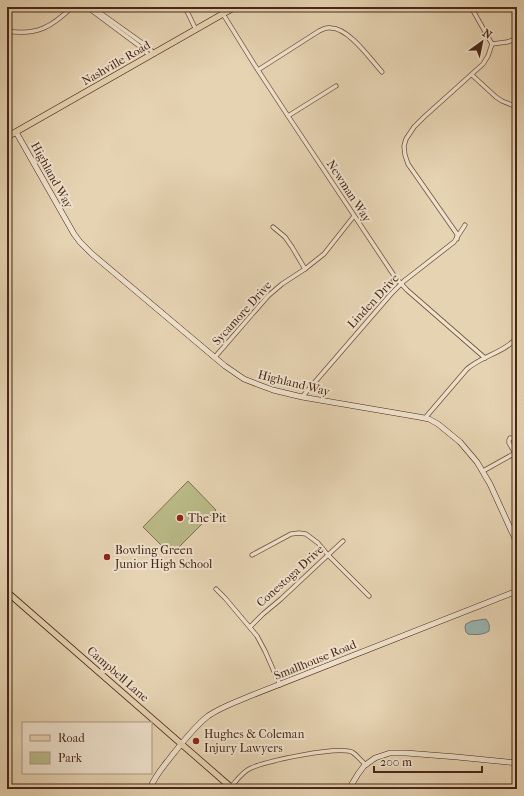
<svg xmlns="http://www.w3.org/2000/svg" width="524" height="796" font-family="'IM FELL French Canon',serif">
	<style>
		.green { fill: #babb88; stroke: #827050 }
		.water { fill: #98b6b4; stroke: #787c76 }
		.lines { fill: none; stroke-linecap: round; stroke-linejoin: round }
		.street-casing { stroke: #70513e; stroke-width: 5 }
		.secondary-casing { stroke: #492618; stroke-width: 6 }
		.primary-casing { stroke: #492618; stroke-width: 7 }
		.street { stroke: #efe2cd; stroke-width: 3.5 }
		.secondary { stroke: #efe2cd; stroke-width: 5 }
		.primary { stroke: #e6d3b2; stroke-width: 5.5 }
		.poi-dot { fill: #8f2418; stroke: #efe2cd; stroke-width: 1.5 }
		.labels { text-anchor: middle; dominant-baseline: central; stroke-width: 4; stroke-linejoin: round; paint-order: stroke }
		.street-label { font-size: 12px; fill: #492618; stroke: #efe2cd }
		.poi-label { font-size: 12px; fill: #492618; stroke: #efe2cd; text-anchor: start }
	</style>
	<rect width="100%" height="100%" fill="#e6d3b2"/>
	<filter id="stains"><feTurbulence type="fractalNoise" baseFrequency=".005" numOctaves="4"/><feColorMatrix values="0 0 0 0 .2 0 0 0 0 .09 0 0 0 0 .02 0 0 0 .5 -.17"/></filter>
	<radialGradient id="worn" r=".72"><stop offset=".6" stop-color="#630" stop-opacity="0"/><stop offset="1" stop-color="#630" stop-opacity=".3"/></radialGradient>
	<polygon class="green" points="188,481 216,510 171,555 143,527"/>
	<path class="water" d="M486,619C489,623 490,626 489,631C483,635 475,635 468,634L466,632L465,627L466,624L472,621Z"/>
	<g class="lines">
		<g class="street-casing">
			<g id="street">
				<polyline points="87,7 138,45 150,56"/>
				<polyline points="92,7 148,47 154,54"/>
				<polyline points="185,7 196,30"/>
				<polyline points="223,14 254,64 288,116 395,277 407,290 485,358"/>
				<path d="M7,31C36,36 52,27 72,7"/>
				<polyline points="492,44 507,42 517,39"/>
				<path d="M258,70L319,31C323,29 327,27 331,28C349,28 371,60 382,72"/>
				<polyline points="472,75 496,97 502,101 517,107"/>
				<polyline points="288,116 336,86"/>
				<polyline points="273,227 285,237 292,247 305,269"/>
				<polyline points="457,239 457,234 408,164 405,155 404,146 406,139 414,127 424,117 483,64 488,56 492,44 471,7"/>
				<polyline points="215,357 268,296 282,284 305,269 324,254 354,216"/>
				<polyline points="302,397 391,294 404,281 454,242 465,225"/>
				<path d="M425,418L467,369C482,356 503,353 517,338"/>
				<polyline points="515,453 509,443 509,440 510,438 513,438 517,442"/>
				<polyline points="483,471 517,452"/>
				<polyline points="252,555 291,534 299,533 306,534 318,543 328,555 369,596"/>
				<polyline points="216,589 225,598 257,636 265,651 280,685"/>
				<polyline points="250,627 263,614 281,599 343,541"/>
				<path d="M231,787C237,780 242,772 251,768C267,761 336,746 352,752C357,755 361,761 366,765"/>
			</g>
		</g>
		<g class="secondary-casing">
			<g id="secondary">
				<polyline points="16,132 74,234 80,242 92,254 225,366 244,379 262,386 273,390 302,397 419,417 429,419 438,424 460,442 477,462 490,484 517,543"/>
				<path d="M150,789C154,777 163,767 170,758C182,743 193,728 208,716C221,707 236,702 250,696L517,591"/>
				<polyline points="349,789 358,774 364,766 375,758 390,753 406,753 457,757 517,763"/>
			</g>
		</g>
		<g class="primary-casing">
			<g id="primary">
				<polyline points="7,137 235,7"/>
				<polyline points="7,592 233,789"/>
			</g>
		</g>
		<use href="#street" class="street"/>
		<use href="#secondary" class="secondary"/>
		<use href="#primary" class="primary"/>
	</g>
	<g class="poi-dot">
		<circle cx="180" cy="518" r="4"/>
		<circle cx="107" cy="557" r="4"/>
		<circle cx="196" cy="741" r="4"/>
	</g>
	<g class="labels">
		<g class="street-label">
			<text transform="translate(116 63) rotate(-30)">Nashville Road</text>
			<text transform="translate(52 175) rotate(61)">Highland Way</text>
			<text transform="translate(349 191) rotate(57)">Newman Way</text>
			<text transform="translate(373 301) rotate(-47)">Linden Drive</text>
			<text transform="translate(242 313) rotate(-48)">Sycamore Drive</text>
			<text transform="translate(294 383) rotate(14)">Highland Way</text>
			<text transform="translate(290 576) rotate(-42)">Conestoga Drive</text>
			<text transform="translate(315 660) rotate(-22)">Smallhouse Road</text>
			<text transform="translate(118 674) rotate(41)">Campbell Lane</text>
		</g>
		<g class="poi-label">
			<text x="188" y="518">The Pit</text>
			<text x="115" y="550">Bowling Green<tspan x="115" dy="14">Junior High School</tspan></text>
			<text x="204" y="734">Hughes &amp; Coleman<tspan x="204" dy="14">Injury Lawyers</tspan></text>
		</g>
	</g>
	<rect width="524" height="796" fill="none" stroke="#e6d3b2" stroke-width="24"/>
	<rect x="8" y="8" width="508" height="780" fill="none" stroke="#492618" stroke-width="2"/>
	<rect x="12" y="12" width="500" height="772" fill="none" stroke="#492618"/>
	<rect x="22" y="722" width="130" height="52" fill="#efe2cd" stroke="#ad9785"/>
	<rect x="30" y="735" width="20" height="6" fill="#e6d3b2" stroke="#ad9785"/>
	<text x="58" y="742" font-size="12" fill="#492618">Road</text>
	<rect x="30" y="752" width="20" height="12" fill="#babb88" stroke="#ad9785"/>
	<text x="58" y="762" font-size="12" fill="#492618">Park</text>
	<g transform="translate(482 42) rotate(33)" stroke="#efe2cd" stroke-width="3" paint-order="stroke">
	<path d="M0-3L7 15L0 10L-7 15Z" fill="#492618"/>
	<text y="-6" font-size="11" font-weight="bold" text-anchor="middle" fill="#492618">N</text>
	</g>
	<path d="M374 766v6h108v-6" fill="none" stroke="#492618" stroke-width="2"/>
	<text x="380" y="766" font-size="12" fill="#492618" stroke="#efe2cd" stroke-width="3" paint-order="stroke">200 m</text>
	<rect width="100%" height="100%" filter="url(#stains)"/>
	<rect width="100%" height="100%" fill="url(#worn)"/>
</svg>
